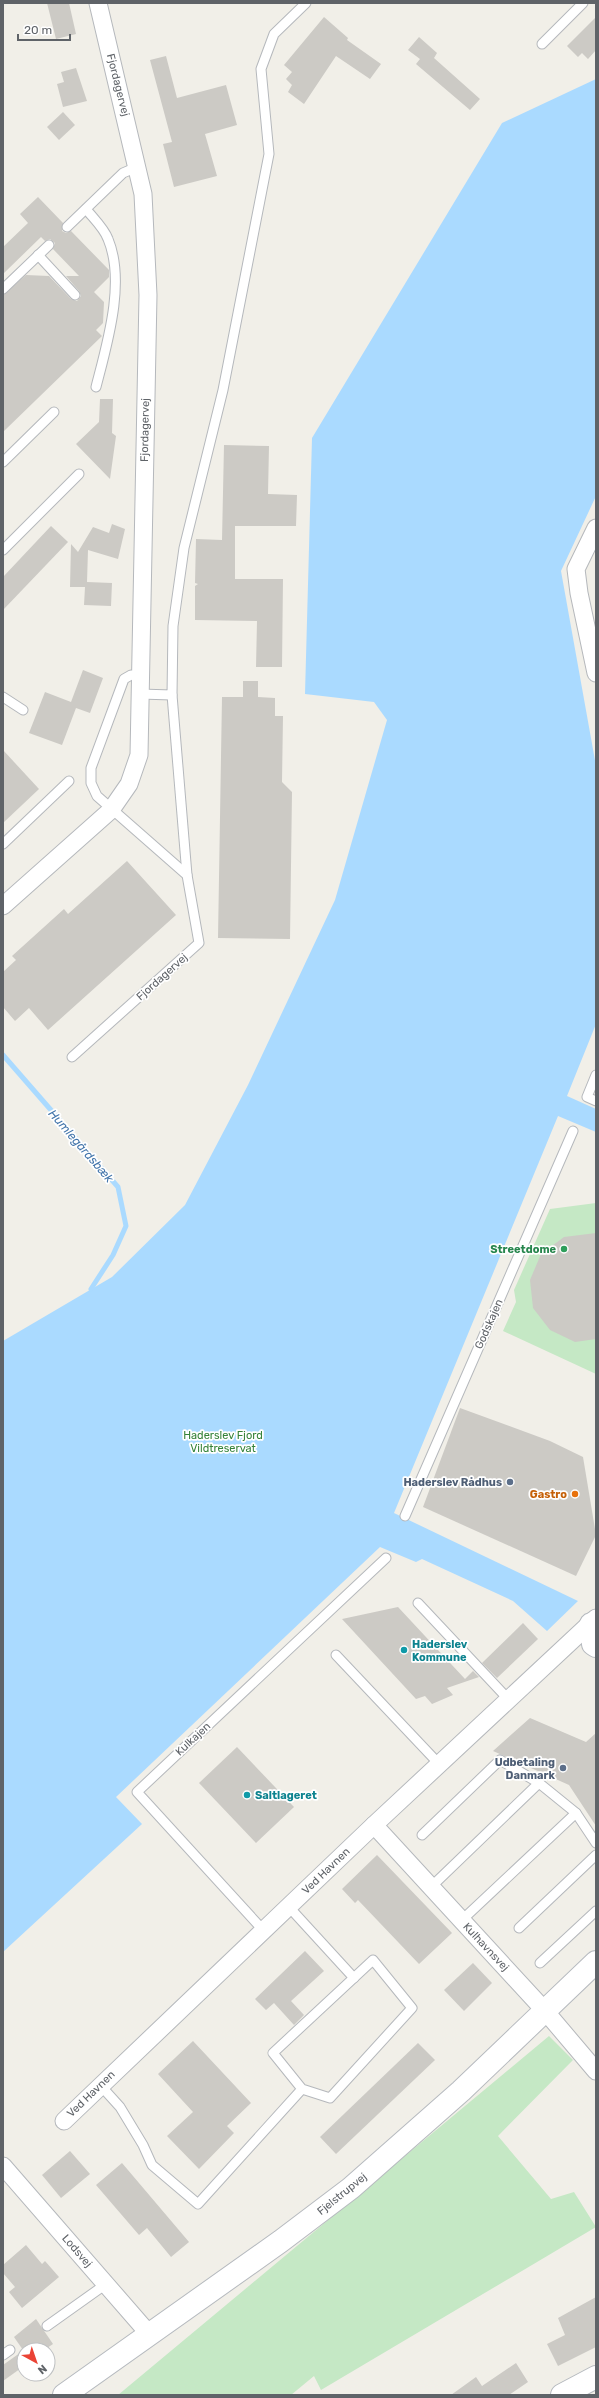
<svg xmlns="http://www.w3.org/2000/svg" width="599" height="2398" font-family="Rubik,sans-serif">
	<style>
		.green { fill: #c5e8c5 }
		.water { fill: #aadaff }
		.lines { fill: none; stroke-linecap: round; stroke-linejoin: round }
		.stream { stroke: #aadaff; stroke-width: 5 }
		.building { fill: #cccac5 }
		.lane-casing { stroke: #b5b8bc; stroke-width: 11 }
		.street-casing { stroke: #b5b8bc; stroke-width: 19 }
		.secondary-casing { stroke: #b6babf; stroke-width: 24 }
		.lane { stroke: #fff; stroke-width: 9 }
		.street { stroke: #fff; stroke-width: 17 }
		.secondary { stroke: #fff; stroke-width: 22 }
		.leisure-dot { fill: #2e9e5b; stroke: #fff; stroke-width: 1.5 }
		.service-dot { fill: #5c6f8a; stroke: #fff; stroke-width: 1.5 }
		.food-dot { fill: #e8710a; stroke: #fff; stroke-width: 1.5 }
		.culture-dot { fill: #0f9aa8; stroke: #fff; stroke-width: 1.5 }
		.labels { text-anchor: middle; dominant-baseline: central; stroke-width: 3.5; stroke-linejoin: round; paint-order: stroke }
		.street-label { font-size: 11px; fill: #5f6368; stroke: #fff }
		.leisure-label { font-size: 11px; font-weight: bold; fill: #27864d; stroke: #fff; text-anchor: end }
		.park-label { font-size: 11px; fill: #348238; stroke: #fff }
		.service-label { font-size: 11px; font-weight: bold; fill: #4e5e75; stroke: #fff; text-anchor: end }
		.food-label { font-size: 11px; font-weight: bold; fill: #c56008; stroke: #fff; text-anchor: end }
		.culture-label { font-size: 11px; font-weight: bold; fill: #0d838f; stroke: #fff; text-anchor: start }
		.water-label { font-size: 12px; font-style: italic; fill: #4174aa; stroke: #fff }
	</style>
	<rect width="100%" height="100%" fill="#f1efe8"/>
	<g class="green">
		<polygon points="596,1203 596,1374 503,1331 516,1302 514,1290 550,1209"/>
		<polygon points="549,2036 573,2060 498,2136 551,2199 574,2192 596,2227 321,2390 314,2376 291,2395 118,2395"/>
	</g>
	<polygon class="water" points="596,79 596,496 561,571 596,766 596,1024 567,1096 596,1109 596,1132 558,1116 394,1513 578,1601 547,1631 513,1601 422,1559 416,1562 380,1547 116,1797 142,1824 3,1952 3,1341 112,1277 185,1205 248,1085 335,900 387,720 374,702 305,694 312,438 502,123"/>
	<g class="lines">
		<polyline class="stream" points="3,1055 118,1187 126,1226 113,1255 91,1289"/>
	</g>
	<g class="building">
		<polygon points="47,3 69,3 76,34 56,39"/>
		<polygon points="324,17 348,38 347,40 381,64 370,79 336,56 304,104 288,92 292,85 286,79 292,72 284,65"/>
		<polygon points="596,17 596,50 588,59 582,53 578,57 567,46"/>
		<polygon points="419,37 437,53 434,58 480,99 470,110 416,64 420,59 408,50"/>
		<polygon points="166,56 177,98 226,85 237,125 205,134 217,176 174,187 163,144 172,142 150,60"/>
		<polygon points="76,68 87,101 63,107 57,84 64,82 61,72"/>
		<polygon points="63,112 75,125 59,140 47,127"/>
		<polygon points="38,197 63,223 62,231 66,233 71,231 109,270 109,277 94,292 104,302 103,323 96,330 102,336 3,432 3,295 26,275 49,276 71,299 77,301 81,296 79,291 66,276 79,276 53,249 55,243 50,239 45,241 41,237 3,274 3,247 28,223 20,214"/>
		<polygon points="100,399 113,399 112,433 116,436 110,479 76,444 99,422"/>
		<polygon points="224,445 269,446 268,494 297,495 296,526 235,526 235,579 283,579 282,667 256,667 257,621 195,620 195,586 198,584 195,583 196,539 222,540"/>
		<polygon points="112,524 125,529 118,559 88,550 87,582 112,583 111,606 84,605 85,587 70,587 71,544 78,552 93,527 109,533"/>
		<polygon points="51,526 68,542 3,610 3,577"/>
		<polygon points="83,670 103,678 90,713 76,708 62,745 29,733 45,692 71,702"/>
		<polygon points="243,681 258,681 258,697 275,698 275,716 283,716 282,782 292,792 290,939 218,938 222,697 243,697"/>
		<polygon points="3,750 39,789 3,823"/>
		<polygon points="127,861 176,915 48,1030 29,1008 15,1021 3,1007 3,972 16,960 12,956 64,909 68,914"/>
		<polygon points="596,1233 596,1339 575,1342 550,1330 533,1308 530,1280 541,1254 564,1237"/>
		<polygon points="460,1408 550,1441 583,1457 596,1535 576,1576 423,1507"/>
		<polygon points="398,1607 465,1679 473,1671 479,1677 447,1688 453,1695 432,1704 425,1696 416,1699 342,1619"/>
		<polygon points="523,1623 538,1639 497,1678 482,1663"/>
		<polygon points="530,1718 586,1742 596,1733 596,1826 569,1785 493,1751"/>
		<polygon points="237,1747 294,1807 256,1843 199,1783"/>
		<polygon points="377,1855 452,1933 419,1964 358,1900 355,1903 342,1889"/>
		<polygon points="305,1951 324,1971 291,2001 304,2015 294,2025 274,2003 266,2010 255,1999"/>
		<polygon points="473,1963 492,1983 464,2011 444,1990"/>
		<polygon points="193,2041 251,2103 227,2126 234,2133 199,2169 167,2136 193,2112 158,2074"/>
		<polygon points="418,2043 435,2060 336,2154 320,2137"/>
		<polygon points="70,2151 90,2174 61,2198 42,2175"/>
		<polygon points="122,2163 189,2242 171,2257 147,2228 139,2235 96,2185"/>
		<polygon points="26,2245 42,2264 45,2261 59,2277 22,2308 9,2292 15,2287 3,2273 3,2265"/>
		<polygon points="596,2297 596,2347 558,2366 547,2344 565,2335 558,2318"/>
		<polygon points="36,2319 53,2344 44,2350 23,2350 14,2337"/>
		<polygon points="24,2350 24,2366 3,2381 3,2365"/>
		<polygon points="516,2363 528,2382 509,2395 451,2395 476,2377 482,2386"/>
	</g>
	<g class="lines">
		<g class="lane-casing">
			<g id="lane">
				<polyline points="542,44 583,3"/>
				<path d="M86,209C93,218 104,228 108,239C126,282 107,344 96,387"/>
				<polyline points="67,227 123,173 137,167"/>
				<polyline points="38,255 75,295"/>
				<polyline points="3,289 49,245"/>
				<polyline points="3,462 54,412"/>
				<polyline points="3,550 79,474"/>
				<polyline points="140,694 172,695 173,626 184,548 223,390 269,154 261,69 274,34 306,3"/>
				<polyline points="172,695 187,875"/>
				<polyline points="3,697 23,710"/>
				<polyline points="3,844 69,781"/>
				<polyline points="72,1057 199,943 187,875 97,796 91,783 91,768 124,679 131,675 140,676"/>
				<polyline points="596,1075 587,1097 596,1101"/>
				<polyline points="405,1516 573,1131"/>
				<polyline points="418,1603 509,1700"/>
				<polyline points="336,1655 440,1765"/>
				<polyline points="422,1835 500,1760 539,1783 576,1813 596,1843"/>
				<polyline points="431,1887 539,1783"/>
				<polyline points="289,1907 354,1978"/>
				<polyline points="462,1920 576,1813"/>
				<polyline points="519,1928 596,1855"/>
				<polyline points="264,1931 137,1792 386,1558"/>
				<polyline points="540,1963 596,1911"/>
				<polyline points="101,2086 120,2107 143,2145 152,2165 198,2204 302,2089 330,2098 412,2008 373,1960 273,2053 302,2089"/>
				<polyline points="47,2326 106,2284"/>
				<polyline points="3,2355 10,2350"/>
			</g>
		</g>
		<g class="street-casing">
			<g id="street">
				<polyline points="596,528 576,569 579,593 596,673"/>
				<polyline points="3,906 111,810 129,784 139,755 148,295 143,194 98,3"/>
				<polyline points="374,1825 546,2012 596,2071"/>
				<polyline points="64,2121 374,1825 596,1618"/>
				<polyline points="3,2166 150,2335"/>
			</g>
		</g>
		<g class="secondary-casing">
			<g id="secondary">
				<polyline points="596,1623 591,1624 593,1644 596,1646"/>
				<polyline points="64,2395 281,2241 351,2188 461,2091 596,1962"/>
				<polyline points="562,2395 596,2377"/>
			</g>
		</g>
		<use href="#lane" class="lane"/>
		<use href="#street" class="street"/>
		<use href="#secondary" class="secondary"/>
	</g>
	<circle class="leisure-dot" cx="564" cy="1249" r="4"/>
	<g class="service-dot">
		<circle cx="510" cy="1482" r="4"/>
		<circle cx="563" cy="1768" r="4"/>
	</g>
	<circle class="food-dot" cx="575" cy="1494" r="4"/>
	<g class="culture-dot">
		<circle cx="404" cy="1650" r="4"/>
		<circle cx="247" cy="1795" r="4"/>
	</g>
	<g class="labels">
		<g class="street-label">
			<text transform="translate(118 85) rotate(76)">Fjordagervej</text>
			<text transform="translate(145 430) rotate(-89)">Fjordagervej</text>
			<text transform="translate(162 977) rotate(-42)">Fjordagervej</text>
			<text transform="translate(489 1324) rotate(-66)">Godskajen</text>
			<text transform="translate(193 1739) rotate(-43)">Kulkajen</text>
			<text transform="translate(326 1871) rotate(-44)">Ved Havnen</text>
			<text transform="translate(486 1947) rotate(47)">Kulhavnsvej</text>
			<text transform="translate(91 2094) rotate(-44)">Ved Havnen</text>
			<text transform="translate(342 2194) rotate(-39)">Fjelstrupvej</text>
			<text transform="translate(77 2251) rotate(49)">Lodsvej</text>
		</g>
		<g class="leisure-label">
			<text x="556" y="1249">Streetdome</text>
		</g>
		<g class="park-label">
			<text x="223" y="1435">Haderslev Fjord<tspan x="223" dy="13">Vildtreservat</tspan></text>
		</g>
		<g class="service-label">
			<text x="502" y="1482">Haderslev Rådhus</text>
			<text x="555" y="1762">Udbetaling<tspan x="555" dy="13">Danmark</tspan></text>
		</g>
		<g class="food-label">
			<text x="567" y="1494">Gastro</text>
		</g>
		<g class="culture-label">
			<text x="412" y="1644">Haderslev<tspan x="412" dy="13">Kommune</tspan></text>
			<text x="255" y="1795">Saltlageret</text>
		</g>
		<g class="water-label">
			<text transform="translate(81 1146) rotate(49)">Humlegårdsbæk</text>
		</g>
	</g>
	<rect width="599" height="2398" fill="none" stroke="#5f6368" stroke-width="8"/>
	<g transform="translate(36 2362) rotate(140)"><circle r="19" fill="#ffffff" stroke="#bfc1c3"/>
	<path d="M0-3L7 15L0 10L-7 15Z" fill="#ea4335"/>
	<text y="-6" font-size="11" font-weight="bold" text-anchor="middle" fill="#5f6368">N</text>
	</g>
	<path d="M18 34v6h52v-6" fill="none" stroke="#5f6368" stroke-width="2"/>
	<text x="24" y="34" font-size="12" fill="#5f6368" stroke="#ffffff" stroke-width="3" paint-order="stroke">20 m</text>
</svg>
